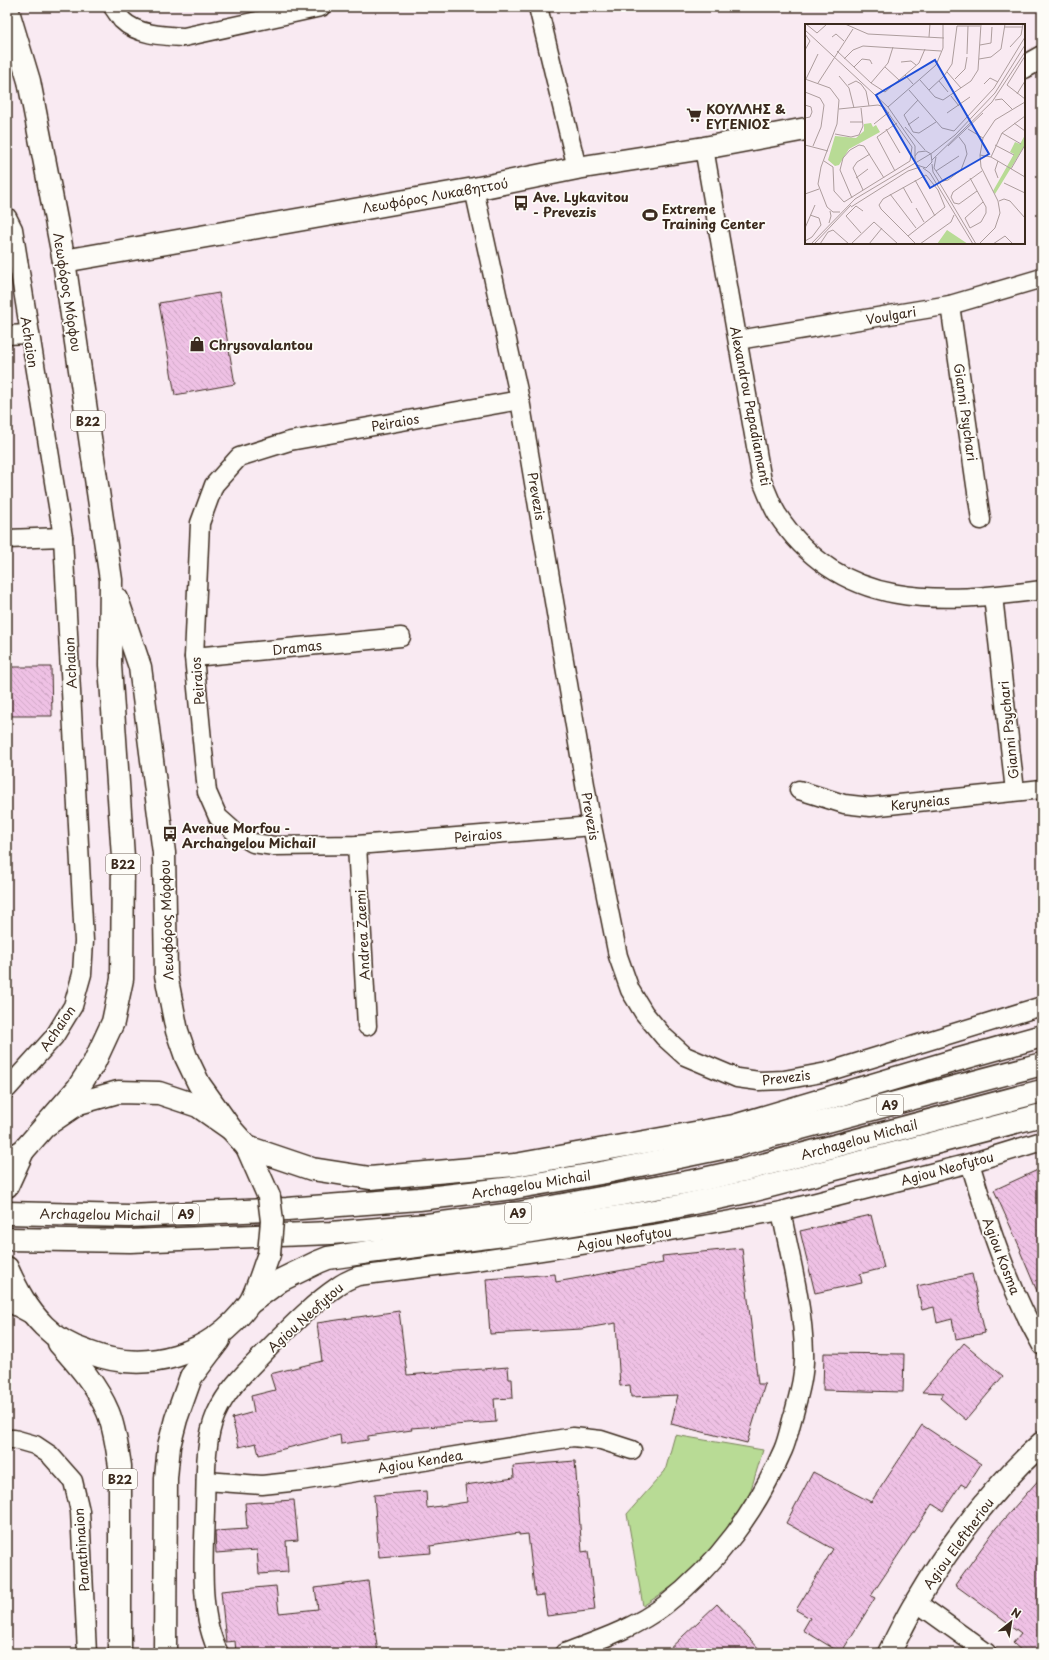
<svg xmlns="http://www.w3.org/2000/svg" width="1049" height="1660" font-family="'Playpen Sans',sans-serif">
	<style>
		.park { fill: #b8db95; stroke: #7a825a }
		.building { fill: url(#building-back-hatch); stroke: #3b2a1e }
		.lines { fill: none; stroke-linecap: round; stroke-linejoin: round }
		.street-casing { stroke: #3b2a1e; stroke-width: 21 }
		.secondary-casing { stroke: #3b2a1e; stroke-width: 25 }
		.primary-casing { stroke: #3b2a1e; stroke-width: 25 }
		.highway-casing { stroke: #3b2a1e; stroke-width: 25 }
		.street { stroke: #fdfcf7; stroke-width: 18 }
		.secondary { stroke: #fdfcf7; stroke-width: 22 }
		.primary { stroke: #fdfcf7; stroke-width: 22 }
		.highway { stroke: #fdfcf7; stroke-width: 22 }
		.primary-bridge-casing { stroke: #3b2a1e; stroke-width: 25; stroke-linecap: butt }
		.primary-bridge { stroke: #fdfcf7; stroke-width: 22 }
		.labels { text-anchor: middle; dominant-baseline: central; stroke-width: 3.5; stroke-linejoin: round; paint-order: stroke }
		.shield { fill: #fdfcf7; stroke: #75695f; stroke-width: 1 }
		.shield-label { font-size: 12px; font-weight: bold; fill: #3b2a1e }
		.poi-label { font-size: 13px; font-weight: bold; fill: #3b2a1e; stroke: #fdfcf7; text-anchor: start }
		.street-label { font-size: 13px; fill: #3b2a1e; stroke: #fdfcf7 }
		.inset-road { fill: none; stroke: #ad9d9d; stroke-width: 1 }
		.view { fill: #1d4ed8; fill-opacity: 0.15; stroke: #1d4ed8; stroke-width: 2 }
		.inset-edge { fill: none; stroke: #3b2a1e; stroke-width: 2 }
	</style>
	<defs>
		<pattern id="building-back-hatch" width="6" height="6" patternUnits="userSpaceOnUse"><rect width="6" height="6" fill="#efc1e5"/><path d="M-1 5l2 2M0 0l6 6M5-1l2 2" fill="none" stroke="#cea6c4"/></pattern>
	</defs>
	<rect width="100%" height="100%" fill="#f9eaf2"/>
	<filter id="ink" filterUnits="userSpaceOnUse"><feTurbulence type="fractalNoise" baseFrequency=".025" numOctaves="2"/><feDisplacementMap in="SourceGraphic" scale="8" xChannelSelector="R" yChannelSelector="G"/><feConvolveMatrix kernelMatrix="1 2 1 2 8 2 1 2 1" color-interpolation-filters="sRGB"/></filter>
	<g filter="url(#ink)">
		<polygon class="park" points="675,1435 763,1450 748,1499 701,1567 643,1606 627,1514 665,1471"/>
		<g class="building">
			<polygon points="219,293 235,384 175,395 159,303"/>
			<polygon points="7,667 51,667 52,716 7,716"/>
			<polygon points="1042,1168 1042,1303 1020,1251 1021,1250 994,1190"/>
			<polygon points="871,1215 884,1268 860,1274 862,1283 815,1293 800,1231"/>
			<polygon points="742,1248 758,1384 765,1384 747,1443 671,1424 678,1395 631,1397 630,1385 620,1386 616,1323 581,1329 490,1334 486,1279 555,1274 556,1282 663,1263 662,1256"/>
			<polygon points="972,1274 985,1333 956,1339 952,1319 937,1323 934,1307 922,1310 917,1286"/>
			<polygon points="399,1311 407,1375 508,1367 509,1379 512,1379 513,1398 494,1399 496,1422 411,1428 412,1430 368,1436 368,1440 341,1444 340,1435 259,1455 256,1443 239,1447 232,1418 254,1412 251,1396 275,1390 270,1374 322,1361 317,1323"/>
			<polygon points="964,1343 1003,1376 966,1420 940,1398 944,1393 922,1392"/>
			<polygon points="824,1353 904,1354 903,1392 823,1390"/>
			<polygon points="922,1425 981,1464 966,1487 961,1484 943,1511 932,1504 871,1596 875,1598 841,1653 803,1630 810,1618 796,1610 833,1549 786,1523 813,1472 871,1502"/>
			<polygon points="575,1461 582,1552 588,1551 595,1610 547,1616 544,1595 535,1596 528,1534 519,1535 519,1533 430,1546 431,1553 379,1557 374,1495 426,1491 427,1508 467,1502 465,1485 514,1478 513,1466"/>
			<polygon points="1042,1476 1042,1653 1024,1653 1013,1643 1021,1633 955,1585 996,1528"/>
			<polygon points="294,1500 298,1540 286,1541 288,1572 259,1574 257,1550 216,1553 215,1531 247,1529 245,1503"/>
			<polygon points="368,1581 378,1653 236,1653 235,1641 226,1642 221,1591 276,1586 279,1613 318,1609 315,1588"/>
			<polygon points="717,1604 763,1653 665,1653"/>
		</g>
		<g class="lines">
			<g class="street-casing">
				<g id="street">
					<path d="M113,7C116,11 119,16 122,20C137,35 164,36 184,37L321,7"/>
					<polyline points="538,7 577,168"/>
					<path d="M704,148L762,481C767,492 771,504 777,514C841,612 940,603 1042,590"/>
					<polyline points="474,189 520,400 592,826 618,956 630,990 644,1013 664,1037 685,1056 737,1078 759,1081 784,1080 827,1072 1042,1006"/>
					<polyline points="7,217 13,229 63,537 84,941 82,974 73,1006 54,1037 7,1089"/>
					<polyline points="950,305 981,520"/>
					<polyline points="7,335 29,334"/>
					<polyline points="738,340 950,305 1042,278"/>
					<polyline points="520,400 290,441 239,457 214,485 200,523 194,657 207,792 218,817 236,833 253,843 274,846 357,845 592,826"/>
					<polyline points="7,539 63,537"/>
					<polyline points="993,596 1015,791"/>
					<polyline points="194,657 401,637"/>
					<polyline points="799,790 844,804 870,807 1042,789"/>
					<polyline points="357,845 367,1026"/>
					<path d="M970,1163C989,1226 1009,1288 1042,1346"/>
					<polyline points="7,1439 14,1439 35,1445 50,1455 73,1481 80,1511 87,1653"/>
					<polyline points="206,1481 262,1485 300,1481 573,1437 601,1440 632,1450"/>
					<polyline points="916,1602 987,1653"/>
					<path d="M219,1653C198,1615 204,1552 205,1510C206,1480 204,1441 216,1414C228,1387 250,1368 269,1348C290,1327 312,1304 337,1287C343,1282 350,1279 358,1276L482,1260L653,1234L781,1211L970,1163L1042,1141"/>
					<path d="M564,1653C599,1640 635,1628 665,1605C717,1565 757,1510 783,1450C788,1439 790,1425 794,1413C799,1394 805,1373 804,1353C803,1305 790,1257 781,1211"/>
				</g>
			</g>
			<g class="secondary-casing">
				<g id="secondary">
					<polyline points="7,8 29,81 64,261 474,189 577,168 704,148 806,129"/>
					<polyline points="1024,67 1042,57"/>
					<path d="M889,1653C898,1636 906,1618 916,1602C950,1544 993,1488 1042,1443"/>
				</g>
			</g>
			<g class="primary-casing">
				<g id="primary">
					<polyline points="117,599 140,667 164,853 166,975 177,1031 186,1057 199,1084 231,1129"/>
					<polyline points="45,1126 78,1088 94,1063 113,1022 122,979 123,857 110,665 111,580 64,261"/>
					<polyline points="7,1186 23,1151 45,1126 79,1103 118,1092 159,1093 198,1106 231,1129 247,1147 269,1197"/>
					<path d="M7,1268C17,1290 27,1309 44,1326C56,1338 72,1347 88,1352C146,1375 212,1355 249,1304C256,1294 264,1266 269,1254"/>
					<path d="M59,1343C78,1364 97,1386 108,1412C115,1429 117,1448 120,1466V1653"/>
					<polyline points="165,1653 166,1478 169,1446 176,1419 191,1377 219,1340"/>
				</g>
			</g>
			<g class="highway-casing">
				<g id="highway">
					<polyline points="247,1147 312,1169 370,1178 515,1165 734,1126 953,1061 1042,1036"/>
					<polyline points="7,1160 23,1151"/>
					<polyline points="7,1213 129,1216 287,1209 419,1199 513,1188 606,1172 737,1145 1042,1064"/>
					<polyline points="7,1239 130,1241 331,1233 427,1225 519,1213 699,1180 744,1170 1042,1091"/>
					<polyline points="7,1299 31,1312"/>
					<polyline points="250,1303 281,1280 318,1262 328,1258 369,1252 520,1233 660,1210 751,1191 1042,1115"/>
				</g>
			</g>
			<use href="#street" class="street"/>
			<use href="#secondary" class="secondary"/>
			<use href="#primary" class="primary"/>
			<use href="#highway" class="highway"/>
			<g class="primary-bridge-casing">
				<polyline id="primary-bridge" points="269,1197 272,1221 269,1254"/>
			</g>
			<use href="#primary-bridge" class="primary-bridge"/>
		</g>
	</g>
	<defs>
		<g id="supermarket-bare" transform="scale(1.2)"><path d="M-6-5.5h2.5l.6 2H6L4.5 2H-2.5L-4.4-4H-6ZM-1.5 3.2a1.3 1.3 0 1 0 .1 0ZM3 3.2a1.3 1.3 0 1 0 .1 0Z" fill="#3b2a1e" stroke="#fdfcf7" stroke-width="2.5" paint-order="stroke"/></g>
		<g id="bus-bare" transform="scale(1.2)"><path d="M-5-6H5V4H4V6H2V4H-2V6H-4V4H-5ZM-3.5-4V0h7V-4ZM-3.5 1.2v1.5H-2V1.2ZM2 1.2v1.5H3.5V1.2Z" fill="#3b2a1e" stroke="#fdfcf7" stroke-width="2.5" paint-order="stroke"/></g>
		<g id="stadium-bare" transform="scale(1.2)"><path d="M0-5a6.5 5 0 1 0 0 10a6.5 5 0 1 0 0-10ZM-3.5-1.8h7v3.6h-7Z" fill="#3b2a1e" stroke="#fdfcf7" stroke-width="2.5" paint-order="stroke"/></g>
		<g id="shop-bare" transform="scale(1.2)"><path d="M-5-2.5h2.3a2.7 3.5 0 0 1 5.4 0H5L5.5 6h-11ZM-1.5-2.5h3a1.5 2.3 0 0 0-3 0Z" fill="#3b2a1e" stroke="#fdfcf7" stroke-width="2.5" paint-order="stroke"/></g>
	</defs>
	<g fill-rule="evenodd">
		<use href="#supermarket-bare" x="694" y="115"/>
		<use href="#bus-bare" x="521" y="203"/>
		<use href="#stadium-bare" x="650" y="215"/>
		<use href="#shop-bare" x="197" y="344"/>
		<use href="#bus-bare" x="170" y="834"/>
	</g>
	<g class="labels">
		<g class="shield">
			<rect x="71" y="411" width="34" height="20" rx="3"/>
			<rect x="106" y="854" width="34" height="20" rx="3"/>
			<rect x="877" y="1095" width="26" height="20" rx="3"/>
			<rect x="505" y="1203" width="26" height="20" rx="3"/>
			<rect x="173" y="1204" width="26" height="20" rx="3"/>
			<rect x="103" y="1469" width="34" height="20" rx="3"/>
		</g>
		<g class="shield-label">
			<text x="88" y="421">B22</text>
			<text x="123" y="864">B22</text>
			<text x="890" y="1105">A9</text>
			<text x="518" y="1213">A9</text>
			<text x="186" y="1214">A9</text>
			<text x="120" y="1479">B22</text>
		</g>
		<g class="poi-label">
			<text x="706" y="108">ΚΟΥΛΛΗΣ &amp;<tspan x="706" dy="15">ΕΥΓΕΝΙΟΣ</tspan></text>
			<text x="533" y="196">Ave. Lykavitou<tspan x="533" dy="15">- Prevezis</tspan></text>
			<text x="662" y="208">Extreme<tspan x="662" dy="15">Training Center</tspan></text>
			<text x="209" y="344">Chrysovalantou</text>
			<text x="182" y="827">Avenue Morfou -<tspan x="182" dy="15">Archangelou Michail</tspan></text>
		</g>
		<g class="street-label">
			<text transform="translate(435 195) rotate(-10)">Λεωφόρος Λυκαβηττού</text>
			<text transform="translate(68 292) rotate(81)">Λεωφόρος Μόρφου</text>
			<text transform="translate(891 315) rotate(-10)">Voulgari</text>
			<text transform="translate(30 342) rotate(81)">Achaion</text>
			<text transform="translate(751 406) rotate(79)">Alexandrou Papadiamanti</text>
			<text transform="translate(966 412) rotate(82)">Gianni Psychari</text>
			<text transform="translate(395 422) rotate(-10)">Peiraios</text>
			<text transform="translate(537 496) rotate(80)">Prevezis</text>
			<text transform="translate(297 647) rotate(-6)">Dramas</text>
			<text transform="translate(70 663) rotate(-93)">Achaion</text>
			<text transform="translate(197 681) rotate(-95)">Peiraios</text>
			<text transform="translate(1008 730) rotate(-96)">Gianni Psychari</text>
			<text transform="translate(920 802) rotate(-6)">Keryneias</text>
			<text transform="translate(591 816) rotate(80)">Prevezis</text>
			<text transform="translate(478 835) rotate(-5)">Peiraios</text>
			<text transform="translate(166 920) rotate(-92)">Λεωφόρος Μόρφου</text>
			<text transform="translate(362 935) rotate(-93)">Andrea Zaemi</text>
			<text transform="translate(57 1028) rotate(-56)">Achaion</text>
			<text transform="translate(786 1077) rotate(-7)">Prevezis</text>
			<text transform="translate(859 1139) rotate(-15)">Archagelou Michail</text>
			<text transform="translate(947 1168) rotate(-15)">Agiou Neofytou</text>
			<text transform="translate(531 1184) rotate(-9)">Archagelou Michail</text>
			<text transform="translate(100 1214) rotate(1)">Archagelou Michail</text>
			<text transform="translate(624 1238) rotate(-9)">Agiou Neofytou</text>
			<text transform="translate(1002 1256) rotate(69)">Agiou Kosma</text>
			<text transform="translate(305 1317) rotate(-42)">Agiou Neofytou</text>
			<text transform="translate(420 1461) rotate(-9)">Agiou Kendea</text>
			<text transform="translate(958 1543) rotate(-54)">Agiou Eleftheriou</text>
			<text transform="translate(81 1550) rotate(-94)">Panathinaion</text>
		</g>
	</g>
	<g transform="translate(805 24)">
		<rect width="220" height="220" fill="#f9eaf2"/>
		<path d="M66,99L68,103L71,101L75,108L44,125L34,141L30,142L23,136L30,112L51,114L59,107V100ZM220,111V121L190,170L188,167L209,130L205,128L210,118L215,120ZM142,206L163,220H132Z" fill="#b8db95"/>
		<path class="inset-road" d="M1,0L12,9L22,0M40,0L63,10L139,14M199,3H218M0,6L83,83L110,122V138L112,141L121,144L127,138L126,130L121,127L113,128L110,132M0,10L5,17L0,26M27,13L31,10L39,17M124,13L125,0M175,21L186,19L187,3M205,23L216,11L218,0M32,27L66,59L80,68L114,39L120,25M162,30L163,2M220,32L202,61L220,75M39,35L48,26L58,22L136,27M174,35L186,33L196,25L200,0M96,38L106,37L111,41M49,43L57,35L65,36L67,40M80,43L94,56M142,48L156,64M100,51L108,60M34,52L44,64L49,84M0,55L25,64L34,76L32,100L16,143L13,160L22,183L28,188H35M1,55L13,30M150,55L160,45L162,33M115,56L130,73L138,76L166,57L173,46L176,0M134,57L143,68M13,59L48,5M66,59L83,39L88,23M179,60L185,54L193,58M43,61L51,57L56,60L61,67L64,82M104,66L137,104L149,107L189,64L220,13M124,66L139,52L147,40L152,2H175M0,68L15,74L19,81L16,103L8,122M212,70L220,57M146,72L154,82M113,76L99,91L108,108L114,109L131,98M190,76L197,75L207,85M0,81L6,83L7,88L5,93L0,94M83,83L131,41L138,24V0M142,89L165,73M45,98H58M209,99L220,107M69,100L84,88M103,101L114,93M100,103L120,126M81,105L95,129M163,105L178,114M197,109L216,120M30,110L46,113L54,111L58,102L56,84M0,121L23,127M190,121L209,131M143,122L178,89M175,131L186,133L220,153M131,133L129,144L138,157L143,156L156,146L162,130L160,121L154,113M186,133L197,109L220,92M127,136L187,78L220,28M19,137L28,143L29,167L39,178L105,137L107,123L79,83L73,81L34,85M193,137L190,146L193,154M127,140L128,148L171,220M118,144L125,149L168,220M206,145L220,121M90,147L72,113L92,99M131,147L154,132M51,154L63,145M165,154L181,183V189L176,198L165,204L160,194L178,178M110,156L130,192M199,159L220,169M98,163L107,179M58,166L48,144L52,138L65,130M172,167L154,180L149,179L146,173L148,168L177,147M0,170L14,165M85,170L111,204M47,174L35,146L38,134L45,126L54,121L59,122L79,154M194,177L199,175L205,177L220,194M46,183L103,147L115,143M111,184L119,198M24,199L26,192L25,187M0,204L10,181M56,209L41,192L51,182L58,187M103,212L140,183L133,166L121,151L78,175L74,181L76,185L111,220M0,217L7,213L16,201L14,194L5,191M6,220L50,175L127,129L150,111L190,69L220,21M9,220L46,181M15,220L23,208L28,206L44,220M46,220L69,198L93,220M64,220L77,204M115,220L146,198L149,191M174,220L190,204L195,189L193,177L176,143L175,131L178,114L190,96L220,78M188,220L200,212L208,220"/>
		<path class="view" d="M130,36L184,130L125,164L71,71Z"/>
		<rect width="220" height="220" class="inset-edge"/>
	</g>
	<rect width="1049" height="1660" fill="none" stroke="#fdfcf7" stroke-width="24"/>
	<rect x="12" y="12" width="1025" height="1636" fill="none" stroke="#3b2a1e" stroke-width="1.5" filter="url(#ink)"/>
	<g transform="translate(1011 1622) rotate(30)" stroke="#fdfcf7" stroke-width="3" paint-order="stroke">
	<path d="M0-3L7 15L0 10L-7 15Z" fill="#3b2a1e"/>
	<text y="-6" font-size="11" font-weight="bold" text-anchor="middle" fill="#3b2a1e">N</text>
	</g>
</svg>
